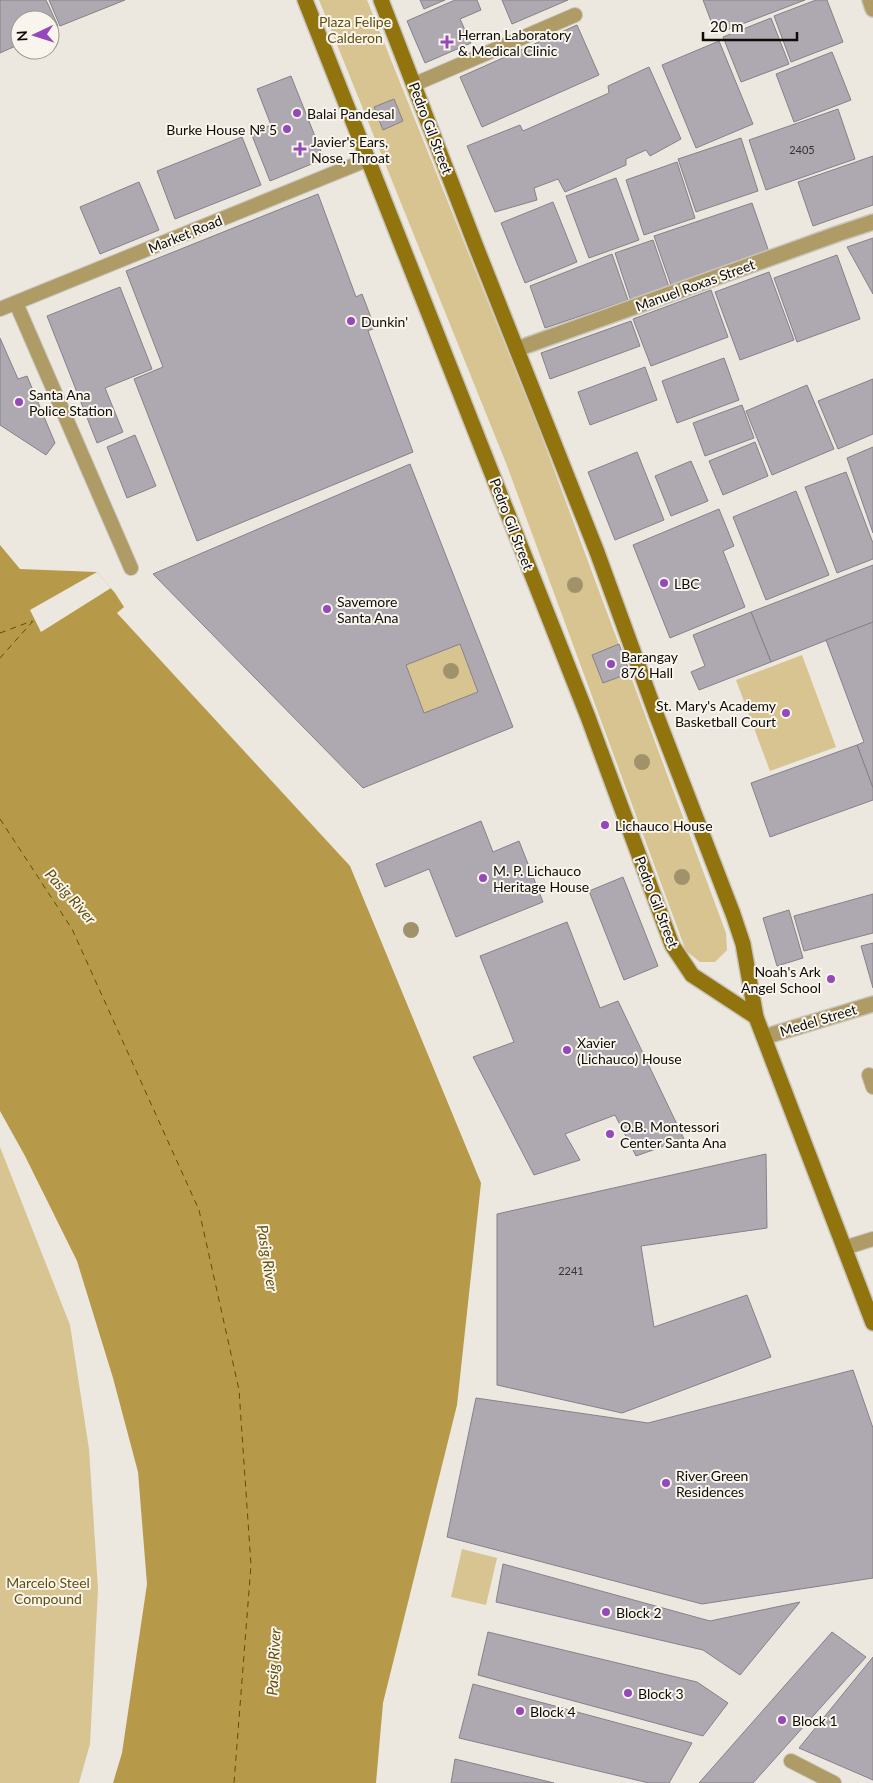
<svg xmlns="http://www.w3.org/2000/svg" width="873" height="1783" font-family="Lato,sans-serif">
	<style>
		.green { fill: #d7c490 }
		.water { fill: #b79a49 }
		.pier { fill: #ece8df }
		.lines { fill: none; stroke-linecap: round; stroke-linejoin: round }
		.ferry { stroke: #614d0d; stroke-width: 1; stroke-dasharray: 6 5; stroke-linecap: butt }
		.building { fill: #aea9b1; stroke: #868189; fill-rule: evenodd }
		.lane-casing { stroke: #c8c5bd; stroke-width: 16 }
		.street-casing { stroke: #c8c5bd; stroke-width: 18 }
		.secondary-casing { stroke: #c8c5bd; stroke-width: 18 }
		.lane { stroke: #af9b66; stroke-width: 14 }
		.street { stroke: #af9b66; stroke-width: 15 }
		.secondary { stroke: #92740f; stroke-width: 15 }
		.tree { fill: #a0936c }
		.poi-dot { fill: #9548b9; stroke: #f9f5ec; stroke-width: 2 }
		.labels { text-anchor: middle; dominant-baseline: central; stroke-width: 4; stroke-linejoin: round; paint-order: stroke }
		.number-label { font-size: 11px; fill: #353333 }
		.park-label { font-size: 14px; fill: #624e0e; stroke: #f9f5ec }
		.poi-label { font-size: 14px; fill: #0d0c09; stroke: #f9f5ec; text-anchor: start }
		.street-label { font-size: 14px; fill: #0d0c09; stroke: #f9f5ec }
		.water-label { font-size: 15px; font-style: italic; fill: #614d0d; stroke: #f9f5ec }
	</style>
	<rect width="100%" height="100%" fill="#ece8df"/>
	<g class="green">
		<polygon points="319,0 367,0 540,432 726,933 727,950 715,962 700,962 686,951 506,463"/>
		<polygon points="460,644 478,692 424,713 406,665"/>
		<polygon points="802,655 836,747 770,771 736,680"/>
		<polygon points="0,1147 70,1325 89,1449 98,1589 90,1744 79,1783 0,1783"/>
		<polygon points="462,1549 497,1558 486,1605 451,1597"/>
	</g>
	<polygon class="water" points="0,545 20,569 97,572 115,593 124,607 117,613 350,866 481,1183 457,1405 383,1703 376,1783 113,1783 122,1753 147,1584 138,1472 113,1378 77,1261 25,1156 0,1111"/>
	<polygon class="pier" points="97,572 111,588 41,632 30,610"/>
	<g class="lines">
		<g class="ferry">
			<polyline points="0,633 32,621"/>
			<polyline points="0,658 34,620"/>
			<polyline points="0,819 72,929 199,1210 239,1390 251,1565 234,1783"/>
		</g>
	</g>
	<g class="building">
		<polygon points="0,0 46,0 58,26 50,30 50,20 20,20 20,44 0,53"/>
		<polygon points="49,0 125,0 60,26"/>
		<polygon points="420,0 445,0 424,9"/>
		<polygon points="455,0 477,0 481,10 460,19 471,43 425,63 407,21"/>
		<polygon points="502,0 568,0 512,24"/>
		<polygon points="703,0 805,0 716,34"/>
		<polygon points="816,0 827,0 843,42 791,62 774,16"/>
		<polygon points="771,18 789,64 741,82 723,37"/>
		<polygon points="577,25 599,75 482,127 460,77"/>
		<polygon points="719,41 753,124 696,148 662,65"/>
		<polygon points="832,52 851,100 794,122 776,74"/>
		<polygon points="649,67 681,139 650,156 646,150 626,159 626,165 565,192 558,179 534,188 537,200 495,212 467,146 520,125 523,131 609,93 608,86"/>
		<polygon points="291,76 324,159 270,181 251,133 271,125 257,89"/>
		<polygon points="394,99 403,121 383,130 374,107"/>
		<polygon points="838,109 855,159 766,190 749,140"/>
		<polygon points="242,137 261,185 175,219 157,171"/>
		<polygon points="741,138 758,191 696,212 678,159"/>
		<polygon points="873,156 873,205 813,226 798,182"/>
		<polygon points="677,162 695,218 644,235 626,180"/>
		<polygon points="616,178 639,240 589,258 566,196"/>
		<polygon points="139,182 159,230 100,254 80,207"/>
		<polygon points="318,194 356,297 362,294 375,328 368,331 413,452 197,541 134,379 163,367 126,271"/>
		<polygon points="553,202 577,262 525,283 501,223"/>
		<polygon points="752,203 769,252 671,285 654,236"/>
		<polygon points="873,238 873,294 847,247"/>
		<polygon points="653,240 669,287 631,301 615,253"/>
		<polygon points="612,254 628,300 545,328 530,286"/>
		<polygon points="837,255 860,319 797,342 774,278"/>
		<polygon points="769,272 794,340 740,360 715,292"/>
		<polygon points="120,287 152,369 105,388 123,432 97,443 47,316"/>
		<polygon points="711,290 728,337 651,366 633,319"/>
		<polygon points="631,321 640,346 550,379 541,353"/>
		<polygon points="0,338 18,379 27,376 55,443 46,455 0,425"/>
		<polygon points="724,358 739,400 677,423 662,381"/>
		<polygon points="645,367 657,400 590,425 578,392"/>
		<polygon points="873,379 873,434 838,449 818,401"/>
		<polygon points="807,385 834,449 772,475 746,411"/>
		<polygon points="742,405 754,438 705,456 693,423"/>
		<polygon points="135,435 156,486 127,498 107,447"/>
		<polygon points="755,442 768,476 723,495 709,461"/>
		<polygon points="873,447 873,533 847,458"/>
		<polygon points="637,452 664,520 615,540 588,472"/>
		<polygon points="691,461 708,501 671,516 655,476"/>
		<path d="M410,464L513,727L363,788L153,574ZM460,644L478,692L424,713L406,665Z"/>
		<polygon points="846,472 873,543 873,559 837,573 805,487"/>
		<polygon points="796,491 829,575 766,600 733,517"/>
		<polygon points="719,509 734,546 723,551 745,607 670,638 633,545"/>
		<polygon points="873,565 873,622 771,662 751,612"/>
		<polygon points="751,612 771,662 699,690 691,672 705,666 693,635"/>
		<polygon points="873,622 873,788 857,745 864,742 826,640"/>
		<polygon points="619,644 630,673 603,683 592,655"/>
		<polygon points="857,745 873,788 873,800 770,837 751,783"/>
		<polygon points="481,821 493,852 519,841 543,902 456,937 429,869 385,887 376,864"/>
		<polygon points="623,877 658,966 624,980 589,891"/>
		<polygon points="873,894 873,933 804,951 794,916"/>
		<polygon points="789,910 803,958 777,966 763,918"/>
		<polygon points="567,922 600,1008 618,1001 684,1139 636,1156 615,1115 565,1134 580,1160 534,1175 473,1057 514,1042 480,956"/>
		<polygon points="873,943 873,988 861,946"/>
		<polygon points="766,1154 767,1228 641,1246 654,1327 747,1295 771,1357 622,1413 497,1385 497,1214"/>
		<polygon points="853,1370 873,1428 873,1578 702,1604 447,1537 476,1398 648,1423"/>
		<polygon points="503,1564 710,1621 800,1602 740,1675 703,1650 496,1602"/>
		<polygon points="488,1632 697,1682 728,1703 703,1736 478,1675"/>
		<polygon points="832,1632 866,1657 753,1783 699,1783"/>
		<polygon points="873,1657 873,1780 799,1748"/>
		<polygon points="473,1684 692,1743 669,1783 649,1783 459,1738"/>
		<polygon points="455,1759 554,1783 451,1783"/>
	</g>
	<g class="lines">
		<g class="lane-casing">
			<g id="lane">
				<polyline points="415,84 575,15"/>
				<polyline points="16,303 131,568"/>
				<polyline points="0,309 369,159"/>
				<polyline points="869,1075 873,1087"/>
				<polyline points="844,1248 873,1239"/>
				<polyline points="791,1761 834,1783"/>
			</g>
		</g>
		<g class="street-casing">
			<g id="street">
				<polyline points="870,0 873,9"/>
				<polyline points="517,349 837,234 873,222"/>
				<polyline points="764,1037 873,1004"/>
			</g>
		</g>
		<g class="secondary-casing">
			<g id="secondary">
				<polyline points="305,0 588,717 672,945 692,975 756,1017"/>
				<polyline points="381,0 475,244 597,552 656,714 733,914 743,944 756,1017 873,1323"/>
			</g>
		</g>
		<use href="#lane" class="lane"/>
		<use href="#street" class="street"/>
		<use href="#secondary" class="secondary"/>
	</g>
	<g class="tree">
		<circle cx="575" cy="585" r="8"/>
		<circle cx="451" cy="671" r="8"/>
		<circle cx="642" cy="762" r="8"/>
		<circle cx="682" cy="877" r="8"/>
		<circle cx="411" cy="930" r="8"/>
	</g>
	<g class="poi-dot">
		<path d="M444.5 34.5h5v5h5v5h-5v5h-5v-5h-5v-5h5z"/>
		<circle cx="297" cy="113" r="5"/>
		<circle cx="287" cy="129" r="5"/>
		<path d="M297.5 141.5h5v5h5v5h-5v5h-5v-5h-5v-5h5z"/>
		<circle cx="351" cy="321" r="5"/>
		<circle cx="19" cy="402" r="5"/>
		<circle cx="664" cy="583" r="5"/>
		<circle cx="327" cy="609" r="5"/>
		<circle cx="611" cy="664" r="5"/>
		<circle cx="786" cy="713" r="5"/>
		<circle cx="605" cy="825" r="5"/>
		<circle cx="483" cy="878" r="5"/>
		<circle cx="831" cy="979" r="5"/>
		<circle cx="567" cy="1050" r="5"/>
		<circle cx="610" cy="1134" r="5"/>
		<circle cx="666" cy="1483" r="5"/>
		<circle cx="606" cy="1612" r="5"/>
		<circle cx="628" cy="1693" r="5"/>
		<circle cx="520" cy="1711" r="5"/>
		<circle cx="782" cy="1720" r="5"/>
	</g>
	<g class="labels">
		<g class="number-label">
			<text x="802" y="149">2405</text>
			<text x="571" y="1270">2241</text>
		</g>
		<g class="park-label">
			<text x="355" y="21">Plaza Felipe<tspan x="355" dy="16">Calderon</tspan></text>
			<text x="48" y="1582">Marcelo Steel<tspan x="48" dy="16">Compound</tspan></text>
		</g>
		<g class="poi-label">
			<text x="458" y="34">Herran Laboratory<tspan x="458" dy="16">&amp; Medical Clinic</tspan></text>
			<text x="307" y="113">Balai Pandesal</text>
			<text x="277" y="129" text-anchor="end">Burke House № 5</text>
			<text x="311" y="141">Javier's Ears,<tspan x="311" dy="16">Nose, Throat</tspan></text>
			<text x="361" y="321">Dunkin'</text>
			<text x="29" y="394">Santa Ana<tspan x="29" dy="16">Police Station</tspan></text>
			<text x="674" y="583">LBC</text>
			<text x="337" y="601">Savemore<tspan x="337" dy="16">Santa Ana</tspan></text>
			<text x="621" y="656">Barangay<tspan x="621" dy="16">876 Hall</tspan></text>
			<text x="776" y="705" text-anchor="end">St. Mary's Academy<tspan x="776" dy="16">Basketball Court</tspan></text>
			<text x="615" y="825">Lichauco House</text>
			<text x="493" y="870">M. P. Lichauco<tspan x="493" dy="16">Heritage House</tspan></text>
			<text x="821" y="971" text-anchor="end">Noah's Ark<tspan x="821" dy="16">Angel School</tspan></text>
			<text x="577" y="1042">Xavier<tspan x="577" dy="16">(Lichauco) House</tspan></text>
			<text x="620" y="1126">O.B. Montessori<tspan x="620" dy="16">Center Santa Ana</tspan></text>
			<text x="676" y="1475">River Green<tspan x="676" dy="16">Residences</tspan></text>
			<text x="616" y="1612">Block 2</text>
			<text x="638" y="1693">Block 3</text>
			<text x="530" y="1711">Block 4</text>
			<text x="792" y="1720">Block 1</text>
		</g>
		<g class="street-label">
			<text transform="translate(431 128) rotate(69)">Pedro Gil Street</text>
			<text transform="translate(185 234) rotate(-22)">Market Road</text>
			<text transform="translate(695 285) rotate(-20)">Manuel Roxas Street</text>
			<text transform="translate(512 524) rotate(69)">Pedro Gil Street</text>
			<text transform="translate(657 902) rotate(69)">Pedro Gil Street</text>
			<text transform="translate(818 1020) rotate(-17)">Medel Street</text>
		</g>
		<g class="water-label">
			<text transform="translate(71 896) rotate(48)">Pasig River</text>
			<text transform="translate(268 1258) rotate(81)">Pasig River</text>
			<text transform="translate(273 1662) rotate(-87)">Pasig River</text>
		</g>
	</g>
	<g transform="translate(35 35) rotate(266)"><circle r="24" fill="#f9f5ec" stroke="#9b9891"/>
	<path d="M0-4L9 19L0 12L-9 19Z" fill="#9548b9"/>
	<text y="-8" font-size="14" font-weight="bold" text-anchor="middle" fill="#0d0c09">N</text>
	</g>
	<path d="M703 32v8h94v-8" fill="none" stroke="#0d0c09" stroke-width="2.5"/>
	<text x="710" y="32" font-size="15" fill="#0d0c09" stroke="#f9f5ec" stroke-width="4" paint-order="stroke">20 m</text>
</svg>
